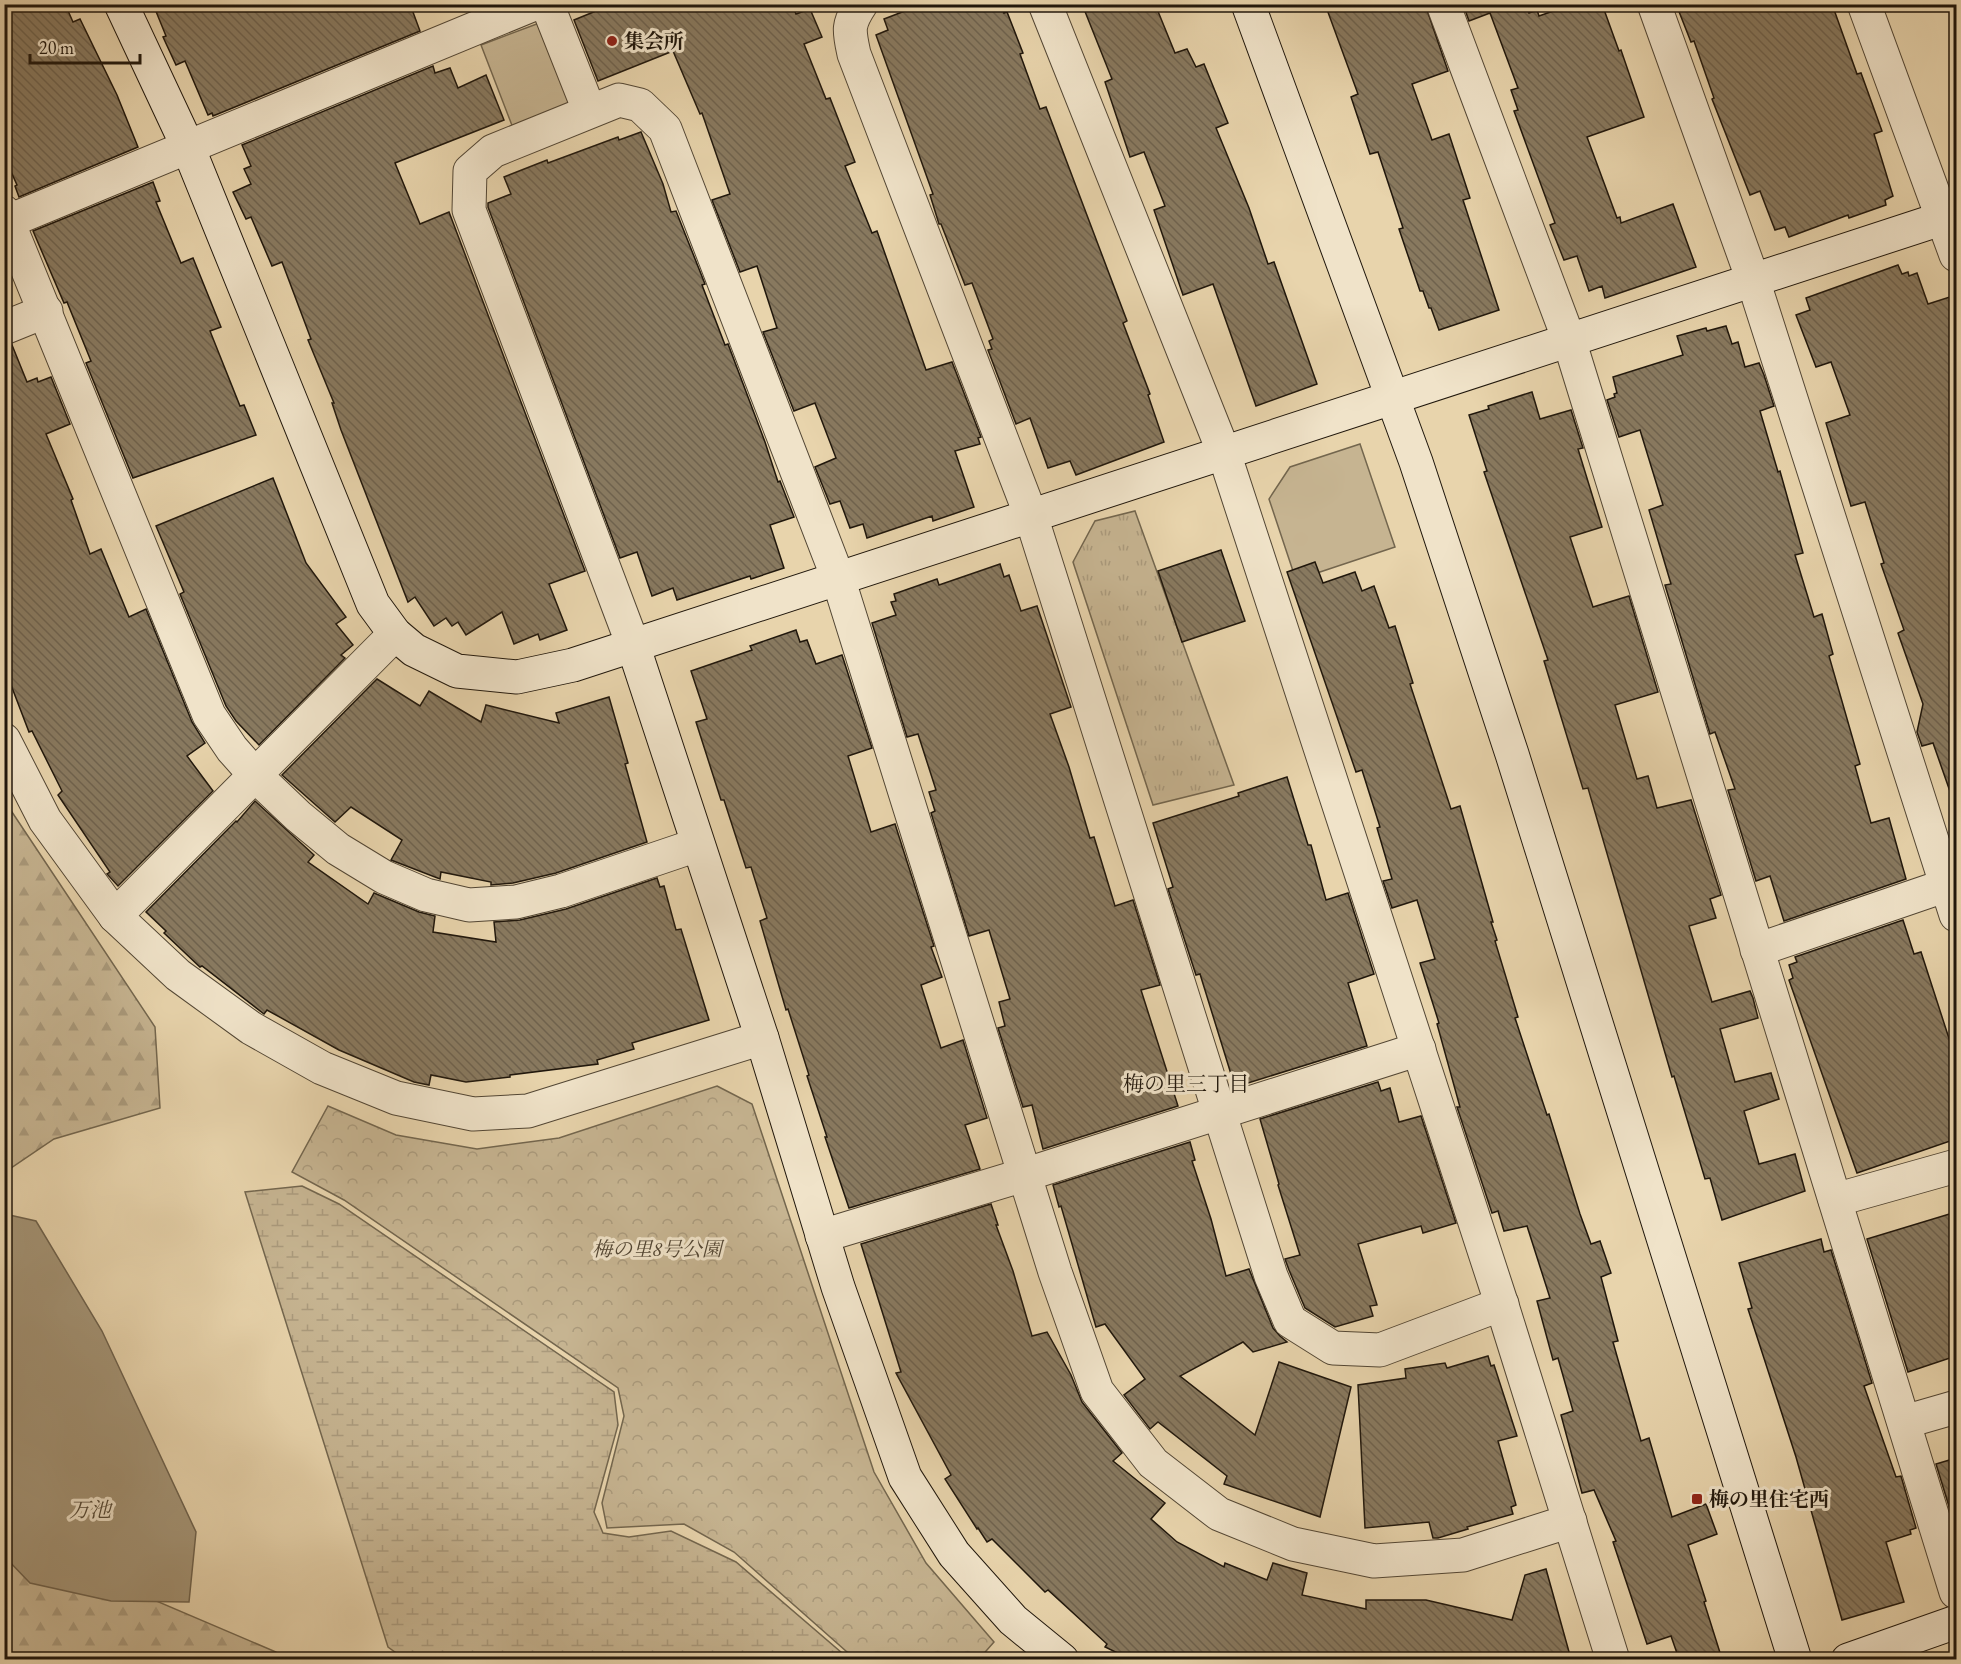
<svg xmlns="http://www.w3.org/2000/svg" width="1961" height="1664" font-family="'EB Garamond','Noto Serif JP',serif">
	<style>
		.grass { fill: url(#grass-tufts); stroke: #73664e; stroke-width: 1.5 }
		.forest { fill: url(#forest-firs); stroke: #73664e; stroke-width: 1.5 }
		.wetland { fill: url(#wetland-marsh); stroke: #73664e; stroke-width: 1.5 }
		.park { fill: url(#park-crowns); stroke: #73664e; stroke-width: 1.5 }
		.garden { fill: #c6b491; stroke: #73664e; stroke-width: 1.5 }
		.water { fill: #a49476; stroke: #6f624c; stroke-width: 1.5 }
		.building { fill: url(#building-back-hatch); stroke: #20170c; stroke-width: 1.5 }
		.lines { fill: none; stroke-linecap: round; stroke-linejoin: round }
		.street-casing { stroke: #524634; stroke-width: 35 }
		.secondary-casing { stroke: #20170c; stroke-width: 35 }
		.street { stroke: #f0e3c9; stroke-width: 33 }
		.secondary { stroke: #f0e3c9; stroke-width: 33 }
		.poi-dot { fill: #8f2418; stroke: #f0e3c9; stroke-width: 2 }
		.labels { text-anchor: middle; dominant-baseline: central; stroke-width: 6; stroke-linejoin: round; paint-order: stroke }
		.poi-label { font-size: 20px; font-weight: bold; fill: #20170c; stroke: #f0e3c9; text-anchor: start }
		.park-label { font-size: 20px; font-style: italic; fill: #524634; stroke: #f0e3c9 }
		.neighbourhood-label { font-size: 21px; fill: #20170c; stroke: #f0e3c9 }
		.water-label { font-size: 21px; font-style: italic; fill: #554936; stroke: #f0e3c9 }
	</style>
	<defs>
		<pattern id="grass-tufts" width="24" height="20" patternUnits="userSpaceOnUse" patternTransform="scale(1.5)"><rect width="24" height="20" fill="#c6b491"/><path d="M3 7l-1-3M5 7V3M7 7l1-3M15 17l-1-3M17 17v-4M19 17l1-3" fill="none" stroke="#aa9a7c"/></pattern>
		<pattern id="forest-firs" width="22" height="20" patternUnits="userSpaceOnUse" patternTransform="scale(1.5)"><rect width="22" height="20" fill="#c6b491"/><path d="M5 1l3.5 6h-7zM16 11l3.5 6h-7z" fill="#aa9a7c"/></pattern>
		<pattern id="wetland-marsh" width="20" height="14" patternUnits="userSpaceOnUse" patternTransform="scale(1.5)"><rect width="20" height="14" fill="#c6b491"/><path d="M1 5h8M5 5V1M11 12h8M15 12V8" fill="none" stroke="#aa9a7c"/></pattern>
		<pattern id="park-crowns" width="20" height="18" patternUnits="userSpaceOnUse" patternTransform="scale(1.5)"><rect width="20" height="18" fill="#c6b491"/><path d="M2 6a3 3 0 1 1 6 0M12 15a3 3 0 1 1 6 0" fill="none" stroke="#aa9a7c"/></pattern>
		<pattern id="building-back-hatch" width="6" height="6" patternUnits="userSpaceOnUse" patternTransform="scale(1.5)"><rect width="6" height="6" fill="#88795f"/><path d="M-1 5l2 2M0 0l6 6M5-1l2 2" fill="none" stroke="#6f624d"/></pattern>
	</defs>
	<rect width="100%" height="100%" fill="#e8d4ac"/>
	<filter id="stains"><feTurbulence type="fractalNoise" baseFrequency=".00333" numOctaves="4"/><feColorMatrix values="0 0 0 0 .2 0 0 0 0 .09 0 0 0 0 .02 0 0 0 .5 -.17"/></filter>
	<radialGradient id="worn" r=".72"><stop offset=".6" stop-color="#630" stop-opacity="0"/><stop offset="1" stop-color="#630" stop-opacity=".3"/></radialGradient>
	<polygon class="grass" points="1135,511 1234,785 1153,805 1073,562 1095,521"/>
	<g class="forest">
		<polygon points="4,800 155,1027 160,1108 54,1139 5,1172"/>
		<polygon points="4,1536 276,1652 277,1659 5,1659"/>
	</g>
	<polygon class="wetland" points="302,1186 339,1204 614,1392 618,1425 594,1512 603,1533 629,1537 671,1531 736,1562 849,1659 406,1660 388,1647 245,1192"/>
	<polygon class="park" points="717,1086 752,1104 874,1472 926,1563 994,1642 979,1659 855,1659 734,1552 684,1524 607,1528 602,1503 624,1416 618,1388 344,1200 292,1172 328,1106 396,1135 477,1149 559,1138"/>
	<g class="garden">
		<polygon points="542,22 574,104 513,128 481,45"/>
		<polygon points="1360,444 1395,547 1296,580 1269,499 1290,467"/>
	</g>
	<polygon class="water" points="5,1214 36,1221 102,1331 196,1532 189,1602 111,1601 30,1583 5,1557"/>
	<g class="building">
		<polygon points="4,4 65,4 73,22 80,19 117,95 138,147 19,197 15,186 17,185 4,156"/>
		<polygon points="153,4 410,4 420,31 213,116 212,113 208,115 185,61 176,65 163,37 166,36"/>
		<polygon points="613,4 792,4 796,14 810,9 822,37 804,44 826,99 830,98 855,162 845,166 872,233 877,231 926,370 952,362 981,437 978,438 980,444 955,451 974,507 933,521 932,516 867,538 863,524 850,528 840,501 830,504 815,467 836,458 815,403 794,411 763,332 777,328 757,266 740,272 712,200 730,194 702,113 700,114 673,51 598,81 574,20"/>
		<polygon points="923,4 1001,4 1004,13 1007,12 1023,53 1020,54 1040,109 1046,107 1127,321 1123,323 1150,394 1148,395 1164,442 1076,475 1070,461 1048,468 1030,418 1016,424 988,350 992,349 989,341 993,339 972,283 965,285 941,224 939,224 930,195 933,194 876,35 888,30 884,19"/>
		<polygon points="1082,4 1155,4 1175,53 1187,49 1196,67 1204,64 1228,123 1216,128 1249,208 1268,264 1274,262 1317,384 1256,406 1213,284 1183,295 1154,210 1165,206 1144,152 1130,157 1105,82 1112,79"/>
		<polygon points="1325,4 1425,4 1448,71 1412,84 1432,140 1449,134 1470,198 1463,200 1499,310 1439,330 1431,308 1429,308 1423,291 1420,291 1399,229 1403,228 1378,152 1370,154 1351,97 1358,94"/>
		<polygon points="1463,4 1525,4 1529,13 1537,10 1539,16 1573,4 1602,4 1619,51 1621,50 1644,117 1587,137 1617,218 1620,217 1621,223 1673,204 1696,267 1605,298 1602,286 1589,291 1577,256 1564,260 1550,225 1555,223 1514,111 1518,110 1511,90 1518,88 1490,13 1469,21"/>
		<polygon points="1676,4 1832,4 1857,74 1861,73 1882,131 1874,134 1893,196 1885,200 1886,205 1849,218 1848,215 1789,237 1785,227 1775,230 1760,191 1750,195 1712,99 1714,98 1694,41 1691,42"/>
		<polygon points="433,66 435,73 450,68 458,88 486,75 504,120 395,163 420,224 449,212 585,571 549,584 567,630 540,640 538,634 514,644 502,612 466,635 458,622 452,626 446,618 434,626 415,597 408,602 341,430 332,403 334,403 308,340 311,339 282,262 272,266 251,217 246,219 233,192 251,184 244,169 251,166 242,145"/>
		<polygon points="641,132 663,184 671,212 676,211 705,284 702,285 725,345 728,344 765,442 778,482 780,481 794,517 770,525 784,568 751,579 750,576 677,600 673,588 652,596 637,552 620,558 488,207 488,203 511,194 504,177 547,160 548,163 618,137 619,140"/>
		<polygon points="153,182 160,201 156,202 181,263 193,258 221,327 210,331 240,406 244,405 256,435 133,478 86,363 91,361 67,302 64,303 33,231"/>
		<polygon points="1898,265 1902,274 1908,272 1909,276 1917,273 1928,304 1956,295 1956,796 1952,797 1933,743 1922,746 1917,732 1923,704 1898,633 1904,630 1881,564 1884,563 1865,502 1851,506 1826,423 1850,415 1831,362 1816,367 1796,315 1810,310 1806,298"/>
		<polygon points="1726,326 1732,344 1738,342 1745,367 1759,363 1764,375 1774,406 1760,411 1778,472 1780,471 1803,553 1795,555 1814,617 1822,614 1833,654 1829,656 1860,764 1855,766 1871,823 1889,818 1906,879 1784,921 1770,876 1756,881 1728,790 1735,789 1715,732 1710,734 1665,585 1671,584 1649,510 1663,505 1640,430 1619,437 1607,400 1615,397 1614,394 1617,393 1613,377 1683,355 1677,336 1706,328 1707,331"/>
		<polygon points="12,345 27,382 37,378 38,382 51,377 70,424 46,434 73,499 71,500 90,554 101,549 129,617 146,609 192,722 205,743 187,756 213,791 118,886 107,874 110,872 58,795 62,791 32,731 29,732 11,685 4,688 4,346"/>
		<polygon points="1532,392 1540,419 1571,410 1583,448 1578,449 1602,527 1570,537 1593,607 1629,596 1658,692 1615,705 1637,779 1648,776 1657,808 1691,800 1721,895 1710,899 1716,918 1689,926 1712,1002 1750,991 1753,998 1758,1018 1720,1029 1735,1082 1771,1073 1779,1099 1744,1111 1759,1164 1795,1154 1805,1191 1722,1220 1710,1178 1705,1179 1674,1076 1672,1077 1588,788 1583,789 1544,661 1548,660 1484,472 1487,471 1469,415 1489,409 1488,406"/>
		<polygon points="273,478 306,563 346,617 336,624 353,645 341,655 345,658 259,745 236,721 226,706 180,594 184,592 156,526"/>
		<polygon points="1221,550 1245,621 1182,642 1158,571"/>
		<polygon points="1315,562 1323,583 1355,572 1362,591 1374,586 1389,628 1395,626 1413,683 1410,684 1451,809 1460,806 1493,922 1491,922 1497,940 1495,941 1518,1017 1515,1018 1547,1115 1549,1114 1580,1214 1591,1244 1600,1241 1611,1273 1601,1277 1618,1341 1613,1342 1641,1441 1649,1438 1672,1517 1706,1504 1717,1534 1688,1545 1706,1601 1704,1602 1722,1659 1679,1659 1671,1636 1647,1644 1613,1542 1616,1541 1594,1490 1582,1493 1561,1415 1573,1411 1558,1358 1553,1360 1537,1301 1550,1298 1527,1226 1504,1231 1498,1211 1492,1213 1457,1107 1460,1107 1437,1024 1439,1023 1420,963 1435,959 1417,900 1392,908 1383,881 1392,879 1377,828 1380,827 1362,770 1356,772 1287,572"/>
		<polygon points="1000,564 1004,577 1009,575 1021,611 1037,606 1071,707 1050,714 1069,767 1090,838 1094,837 1115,906 1133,900 1160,985 1141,990 1178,1106 1043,1149 1032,1105 1023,1107 998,1028 1005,1026 999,1002 1010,999 989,930 969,936 931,813 935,811 929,792 936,790 918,734 907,737 872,623 896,615 891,602 896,601 894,594 937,579 939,585"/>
		<polygon points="796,630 800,642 807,640 816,664 842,655 872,748 848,756 871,832 895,824 934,946 931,947 942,977 921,985 941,1048 963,1040 987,1118 965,1125 980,1169 849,1208 825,1137 827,1137 807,1076 809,1075 788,1009 786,1010 760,921 767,918 751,867 746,868 724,800 721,800 696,722 707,719 691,671 752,650 750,646"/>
		<polygon points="377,679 420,706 429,691 481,722 486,705 559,723 556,713 609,697 628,763 625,764 647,842 556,873 513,883 491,885 491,882 441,872 440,879 391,860 402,840 351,807 335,822 282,775"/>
		<polygon points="1287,777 1308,845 1311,845 1326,900 1348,893 1374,974 1348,983 1367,1046 1235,1087 1200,974 1196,975 1168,889 1173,887 1153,823 1239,796 1238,793"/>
		<polygon points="255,801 314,855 308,862 368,904 374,893 419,912 435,916 433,932 496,942 494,922 520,920 566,909 657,878 660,887 664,886 676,930 681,929 709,1020 632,1043 634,1049 597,1060 598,1064 510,1075 510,1077 466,1082 431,1075 429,1085 414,1082 339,1050 267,1010 264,1014 202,966 200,967 164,933 166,931 146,912 236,821 237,822"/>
		<polygon points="1903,920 1914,954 1921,952 1956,1060 1956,1139 1857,1173 1789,980 1793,978 1789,965 1797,962 1795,957"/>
		<polygon points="1378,1082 1381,1091 1390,1088 1399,1122 1421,1116 1456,1223 1423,1233 1421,1226 1358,1244 1377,1305 1370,1306 1373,1316 1335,1327 1305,1308 1289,1270 1285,1259 1300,1255 1278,1185 1279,1184 1260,1119"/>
		<polygon points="1190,1142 1195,1160 1192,1161 1211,1219 1226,1276 1249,1269 1273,1328 1280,1336 1287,1342 1253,1352 1243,1342 1180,1376 1255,1435 1279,1362 1351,1387 1320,1517 1224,1484 1227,1476 1158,1422 1150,1429 1124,1395 1145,1379 1105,1324 1096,1327 1061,1206 1059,1207 1053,1185"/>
		<polygon points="991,1204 998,1225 996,1225 1013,1271 1032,1336 1047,1332 1071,1375 1082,1402 1122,1453 1113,1461 1165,1503 1151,1519 1177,1542 1224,1567 1225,1563 1267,1580 1273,1563 1307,1573 1302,1595 1366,1609 1366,1600 1426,1600 1512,1620 1525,1575 1546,1569 1571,1659 1519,1659 1518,1656 1478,1659 1130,1659 1105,1647 1107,1644 1048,1590 1045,1592 992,1539 987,1542 978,1528 977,1529 945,1479 951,1475 896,1373 901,1372 861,1244"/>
		<polygon points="1956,1212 1956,1356 1908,1372 1867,1239"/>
		<polygon points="1821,1239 1824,1252 1831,1250 1872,1383 1864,1386 1896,1477 1901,1476 1916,1528 1910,1530 1911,1534 1886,1542 1904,1602 1842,1620 1796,1457 1748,1309 1752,1308 1739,1263"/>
		<polygon points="1488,1356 1491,1366 1494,1365 1517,1436 1498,1441 1516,1505 1511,1507 1513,1514 1467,1527 1468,1529 1438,1538 1433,1538 1429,1522 1365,1528 1358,1385 1406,1378 1405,1369 1445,1363 1447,1368"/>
		<polygon points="1956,1458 1956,1515 1952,1516 1936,1464"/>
	</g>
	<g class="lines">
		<g class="street-casing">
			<g id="street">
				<polyline points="547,4 589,110"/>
				<path d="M861,4C847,25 849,31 854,54L1031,516L1271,1276L1290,1321L1333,1348L1380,1350L1502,1304"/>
				<polyline points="1045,4 1224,453 1500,1299 1613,1660"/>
				<polyline points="1443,4 1569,340 1956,1592"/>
				<polyline points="1654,4 1753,280 1956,915"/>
				<polyline points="1864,4 1956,255"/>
				<polyline points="4,212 209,715 232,749 256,776 298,816 338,849 384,877 426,895 469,905 516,902 561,891 697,845"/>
				<polyline points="9,221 534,4"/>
				<polyline points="4,328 46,311"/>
				<polyline points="633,645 469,210 470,171 493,151 619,100 640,105 665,129 838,578 1055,1272 1097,1391 1153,1463 1219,1514 1293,1544 1374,1561 1463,1555 1570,1521"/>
				<polyline points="4,740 45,820 115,916 178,975 251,1028 322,1068 396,1098 473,1114 528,1111 762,1038"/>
				<polyline points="115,916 395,634"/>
				<polyline points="1757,950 1947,885"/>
				<polyline points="1835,1200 1956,1166"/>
				<polyline points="822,1236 1024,1175 1419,1049"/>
				<polyline points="1904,1422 1956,1407"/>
			</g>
		</g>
		<g class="secondary-casing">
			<g id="secondary">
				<polyline points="121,4 188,147 373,604 395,634 414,650 457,671 517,677 573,665 1956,214"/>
				<polyline points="1248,4 1416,462 1512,754 1795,1660"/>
				<polyline points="633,645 762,1038 838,1287 905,1477 954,1554 1013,1620 1062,1660"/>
				<polyline points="1848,1660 1956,1622"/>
			</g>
		</g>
		<use href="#street" class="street"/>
		<use href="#secondary" class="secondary"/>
	</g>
	<g class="poi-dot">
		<circle cx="612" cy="41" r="6"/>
		<rect x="1691" y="1493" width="12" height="12" rx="3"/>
	</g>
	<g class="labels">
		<g class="poi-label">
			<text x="624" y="41">集会所</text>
			<text x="1709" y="1499">梅の里住宅西</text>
		</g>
		<g class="park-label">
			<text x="657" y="1249">梅の里8号公園</text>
		</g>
		<g class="neighbourhood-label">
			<text x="1186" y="1083">梅の里三丁目</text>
		</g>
		<g class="water-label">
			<text x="90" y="1509">万池</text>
		</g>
	</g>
	<rect width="1961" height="1664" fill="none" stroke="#e8d4ac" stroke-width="24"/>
	<rect x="6" y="6" width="1949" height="1652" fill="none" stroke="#20170c" stroke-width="3"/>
	<rect x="12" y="12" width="1937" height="1640" fill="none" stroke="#20170c" stroke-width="1.5"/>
	<path d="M30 54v9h110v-9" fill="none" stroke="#20170c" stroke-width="3"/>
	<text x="39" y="54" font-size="18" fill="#20170c" stroke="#f0e3c9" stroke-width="4.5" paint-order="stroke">20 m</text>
	<rect width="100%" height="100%" filter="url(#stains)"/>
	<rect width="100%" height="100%" fill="url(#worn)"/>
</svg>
